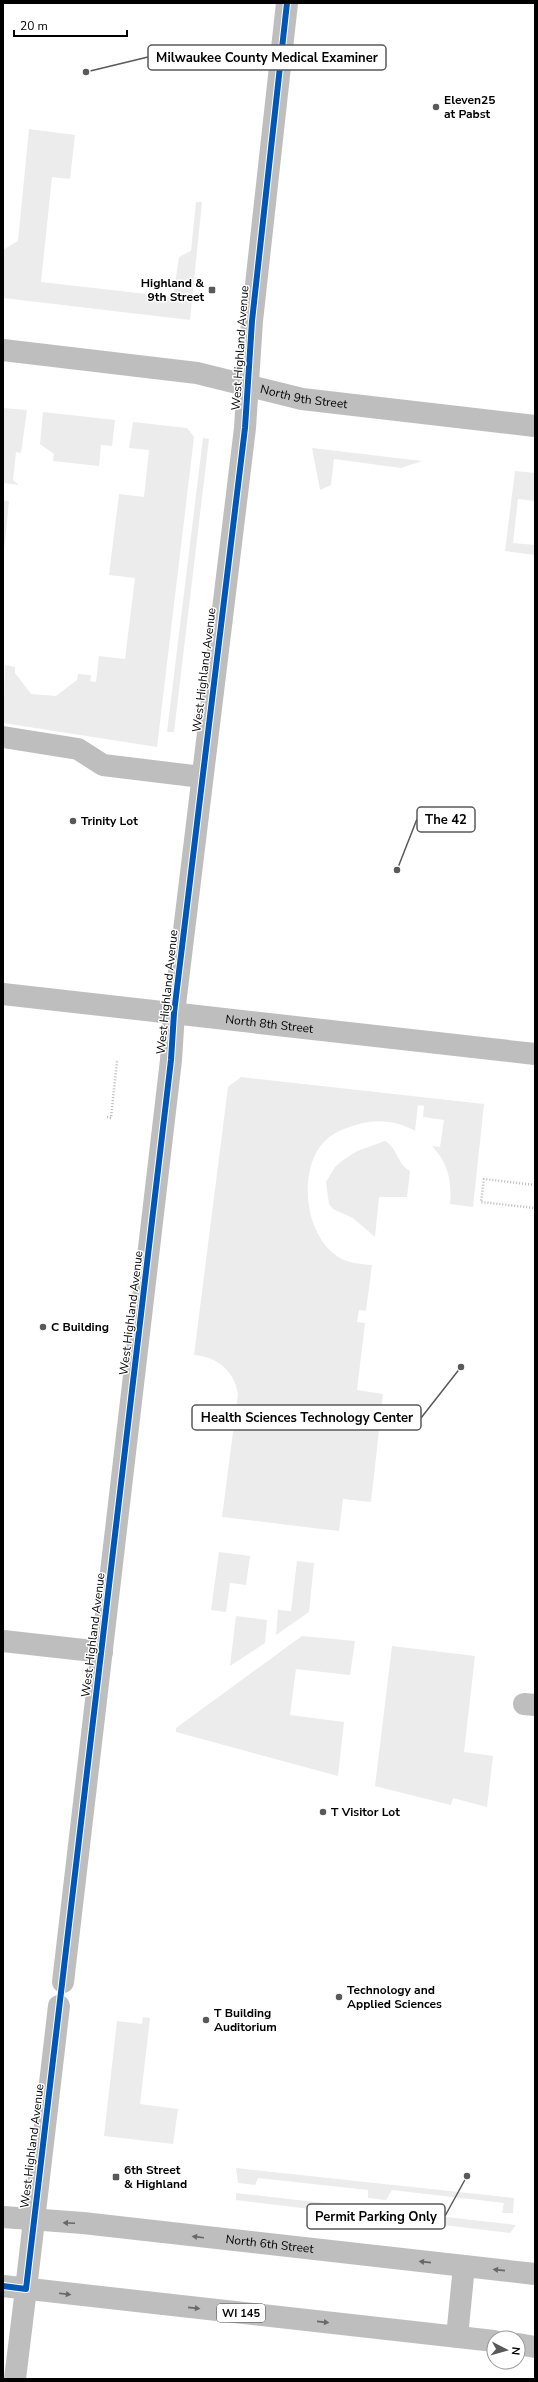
<svg xmlns="http://www.w3.org/2000/svg" width="538" height="2382" font-family="'Nunito Sans',sans-serif">
	<style>
		.green { fill: #ececec }
		.lines { fill: none; stroke-linecap: round; stroke-linejoin: round }
		.path { stroke: #b9b9b9; stroke-width: 2.5; stroke-dasharray: 1 2; stroke-linecap: butt }
		.service { stroke: #bebebe; stroke-width: 22 }
		.minor { stroke: #bebebe; stroke-width: 22 }
		.primary { stroke: #bebebe; stroke-width: 22 }
		.cycleway-casing { stroke: #fff; stroke-width: 8 }
		.cycleway { stroke: #0057b8; stroke-width: 6 }
		.oneway { fill: #686868 }
		.poi-dot { fill: #595959; stroke: #fff; stroke-width: 1.5 }
		.labels { text-anchor: middle; dominant-baseline: central; stroke-width: 3; stroke-linejoin: round; paint-order: stroke }
		.shield { fill: #fff; stroke: #4c4c4c; stroke-width: 1 }
		.shield-label { font-size: 11px; font-weight: bold; fill: #000 }
		.poi-label { font-size: 12px; font-weight: bold; fill: #000; stroke: #fff; text-anchor: start }
		.street-label { font-size: 12px; fill: #000; stroke: #fff }
		.leader { fill: none; stroke: #595959; stroke-width: 1.5 }
		.callout-dot { fill: #595959; stroke: #fff; stroke-width: 1.5 }
		.callout { fill: #fff; stroke: #595959; stroke-width: 1.5 }
		.callout-label { font-size: 13px; text-anchor: middle; font-weight: bold; fill: #000 }
	</style>
	<rect width="100%" height="100%" fill="#fff"/>
	<g class="green">
		<polygon points="29,129 75,135 70,179 52,177 41,282 173,297 179,257 191,251 196,202 202,202 190,320 3,298 3,250 18,241"/>
		<polygon points="3,408 27,410 21,453 16,452 13,480 19,485 3,483"/>
		<polygon points="43,412 115,420 112,446 101,445 99,466 53,461 54,454 40,444"/>
		<polygon points="133,422 187,428 194,437 157,747 3,723 5,665 15,667 15,673 31,694 56,696 77,680 78,674 91,675 90,681 96,682 99,656 125,659 135,578 109,575 119,494 144,497 149,450 129,448"/>
		<polygon points="203,438 209,439 174,732 167,732"/>
		<polygon points="312,448 422,461 401,468 334,459 331,485 320,490"/>
		<polygon points="515,471 535,473 535,501 518,499 513,543 535,545 535,555 505,551"/>
		<polygon points="3,500 9,501 4,550 3,550"/>
		<path d="M241,1077L484,1104L473,1207L450,1204C452,1181 448,1163 432,1146L440,1147L444,1120L423,1117L424,1106L418,1105L415,1131C398,1121 377,1119 359,1124C346,1128 333,1132 324,1142C295,1172 306,1247 347,1261C355,1264 364,1264 372,1265L366,1311L359,1310L357,1322L365,1323L357,1390L383,1394L371,1502L343,1499L339,1531L222,1517L238,1394C234,1370 217,1357 194,1355L228,1087Z"/>
		<path d="M385,1141C397,1147 397,1164 410,1171L407,1197H379L375,1237L353,1218L333,1209L329,1204L326,1182L335,1167L343,1160L357,1151Z"/>
		<polygon points="219,1552 250,1556 246,1585 230,1583 226,1612 211,1610"/>
		<polygon points="297,1561 314,1563 309,1612 276,1635 278,1610 291,1611"/>
		<polygon points="236,1616 267,1620 265,1643 230,1666"/>
		<polygon points="302,1636 355,1641 350,1675 296,1669 290,1715 344,1722 338,1776 176,1732 176,1728"/>
		<polygon points="392,1646 475,1656 464,1752 493,1756 487,1807 453,1798 451,1805 375,1786"/>
		<polygon points="143,2017 150,2018 140,2104 178,2109 173,2144 104,2136 117,2021 142,2024"/>
		<polygon points="236,2168 514,2198 513,2213 502,2213 504,2203 392,2190 386,2200 368,2198 368,2190 258,2178 255,2185 238,2183"/>
		<polygon points="236,2193 516,2225 510,2233 236,2200"/>
	</g>
	<g class="lines">
		<g class="path">
			<polyline points="107,1117 111,1118 117,1061"/>
			<polyline points="535,1185 484,1179 481,1202 535,1208"/>
		</g>
		<g class="service">
			<polyline points="3,737 78,749 103,765 202,777"/>
			<polyline points="3,1641 102,1652"/>
			<polyline points="457,2337 464,2266"/>
			<polyline points="15,2379 26,2289"/>
		</g>
		<g class="minor">
			<path id="s1" d="M3,350L197,373L302,399L535,426"/>
			<path id="s2" d="M3,994L535,1054"/>
			<polyline points="524,1704 535,1705"/>
		</g>
		<g class="primary">
			<polyline points="63,1982 171,1060 174,1013 245,428 252,321 287,3"/>
			<path id="s3" d="M3,2217L83,2223L535,2274"/>
			<polyline points="3,2286 494,2341"/>
			<polyline points="26,2289 59,2006"/>
			<polyline points="518,2344 535,2347"/>
		</g>
		<g class="cycleway-casing">
			<polyline id="cycleway" points="3,2286 26,2289 171,1060 174,1013 245,428 252,321 287,3"/>
		</g>
		<use href="#cycleway" class="cycleway"/>
	</g>
	<defs><path id="oneway-solid" d="M-6-.8H1V-3.2L6.5 0L1 3.2V.8H-6Z"/></defs>
	<g class="oneway">
		<use href="#oneway-solid" transform="translate(69 2223) rotate(-177)"/>
		<use href="#oneway-solid" transform="translate(198 2237) rotate(-173)"/>
		<use href="#oneway-solid" transform="translate(425 2262) rotate(-174)"/>
		<use href="#oneway-solid" transform="translate(499 2270) rotate(-174)"/>
		<use href="#oneway-solid" transform="translate(65 2294) rotate(7)"/>
		<use href="#oneway-solid" transform="translate(194 2308) rotate(6)"/>
		<use href="#oneway-solid" transform="translate(323 2322) rotate(6)"/>
	</g>
	<g class="poi-dot">
		<circle cx="436" cy="107" r="4"/>
		<rect x="208" y="286" width="8" height="8" rx="2"/>
		<circle cx="73" cy="821" r="4"/>
		<circle cx="43" cy="1327" r="4"/>
		<circle cx="323" cy="1812" r="4"/>
		<circle cx="339" cy="1997" r="4"/>
		<circle cx="206" cy="2020" r="4"/>
		<rect x="112" y="2173" width="8" height="8" rx="2"/>
	</g>
	<g class="labels">
		<rect class="shield" x="217" y="2304" width="48" height="18" rx="3"/>
		<g class="shield-label">
			<text x="241" y="2313">WI 145</text>
		</g>
		<g class="poi-label">
			<text x="444" y="100">Eleven25<tspan x="444" dy="14">at Pabst</tspan></text>
			<text x="204" y="283" text-anchor="end">Highland &amp;<tspan x="204" dy="14">9th Street</tspan></text>
			<text x="81" y="821">Trinity Lot</text>
			<text x="51" y="1327">C Building</text>
			<text x="331" y="1812">T Visitor Lot</text>
			<text x="347" y="1990">Technology and<tspan x="347" dy="14">Applied Sciences</tspan></text>
			<text x="214" y="2013">T Building<tspan x="214" dy="14">Auditorium</tspan></text>
			<text x="124" y="2170">6th Street<tspan x="124" dy="14">&amp; Highland</tspan></text>
		</g>
		<g class="street-label">
			<text transform="translate(240 348) rotate(-86)">West Highland Avenue</text>
			<text stroke="none"><textPath href="#s1" startOffset="305">North 9th Street</textPath></text>
			<text transform="translate(204 670) rotate(-83)">West Highland Avenue</text>
			<text transform="translate(167 992) rotate(-84)">West Highland Avenue</text>
			<text stroke="none"><textPath href="#s2" startOffset="268">North 8th Street</textPath></text>
			<text transform="translate(131 1313) rotate(-83)">West Highland Avenue</text>
			<text transform="translate(93 1635) rotate(-83)">West Highland Avenue</text>
			<text transform="translate(32 2146) rotate(-83)">West Highland Avenue</text>
			<text stroke="none"><textPath href="#s3" startOffset="268">North 6th Street</textPath></text>
		</g>
	</g>
	<path class="leader" d="M86 72L148 57M397 870L417 819M461 1367L421 1418M467 2176L445 2216"/>
	<g class="callout-dot">
		<circle cx="86" cy="72" r="4"/>
		<circle cx="397" cy="870" r="4"/>
		<circle cx="461" cy="1367" r="4"/>
		<circle cx="467" cy="2176" r="4"/>
	</g>
	<g class="callout">
		<rect x="148" y="45" width="238" height="25" rx="4"/>
		<rect x="417" y="807" width="58" height="25" rx="4"/>
		<rect x="192" y="1405" width="229" height="25" rx="4"/>
		<rect x="307" y="2204" width="138" height="25" rx="4"/>
	</g>
	<g class="callout-label">
		<text x="267" y="62">Milwaukee County Medical Examiner</text>
		<text x="446" y="824">The 42</text>
		<text x="307" y="1422">Health Sciences Technology Center</text>
		<text x="376" y="2221">Permit Parking Only</text>
	</g>
	<rect width="538" height="2382" fill="none" stroke="#000000" stroke-width="8"/>
	<g transform="translate(506 2350) rotate(96)"><circle r="19" fill="#ffffff" stroke="#999999"/>
	<path d="M0-3L7 15L0 10L-7 15Z" fill="#595959"/>
	<text y="-6" font-size="11" font-weight="bold" text-anchor="middle" fill="#000000">N</text>
	</g>
	<path d="M14 30v6h113v-6" fill="none" stroke="#000000" stroke-width="2"/>
	<text x="20" y="30" font-size="12" fill="#000000" stroke="#ffffff" stroke-width="3" paint-order="stroke">20 m</text>
</svg>
